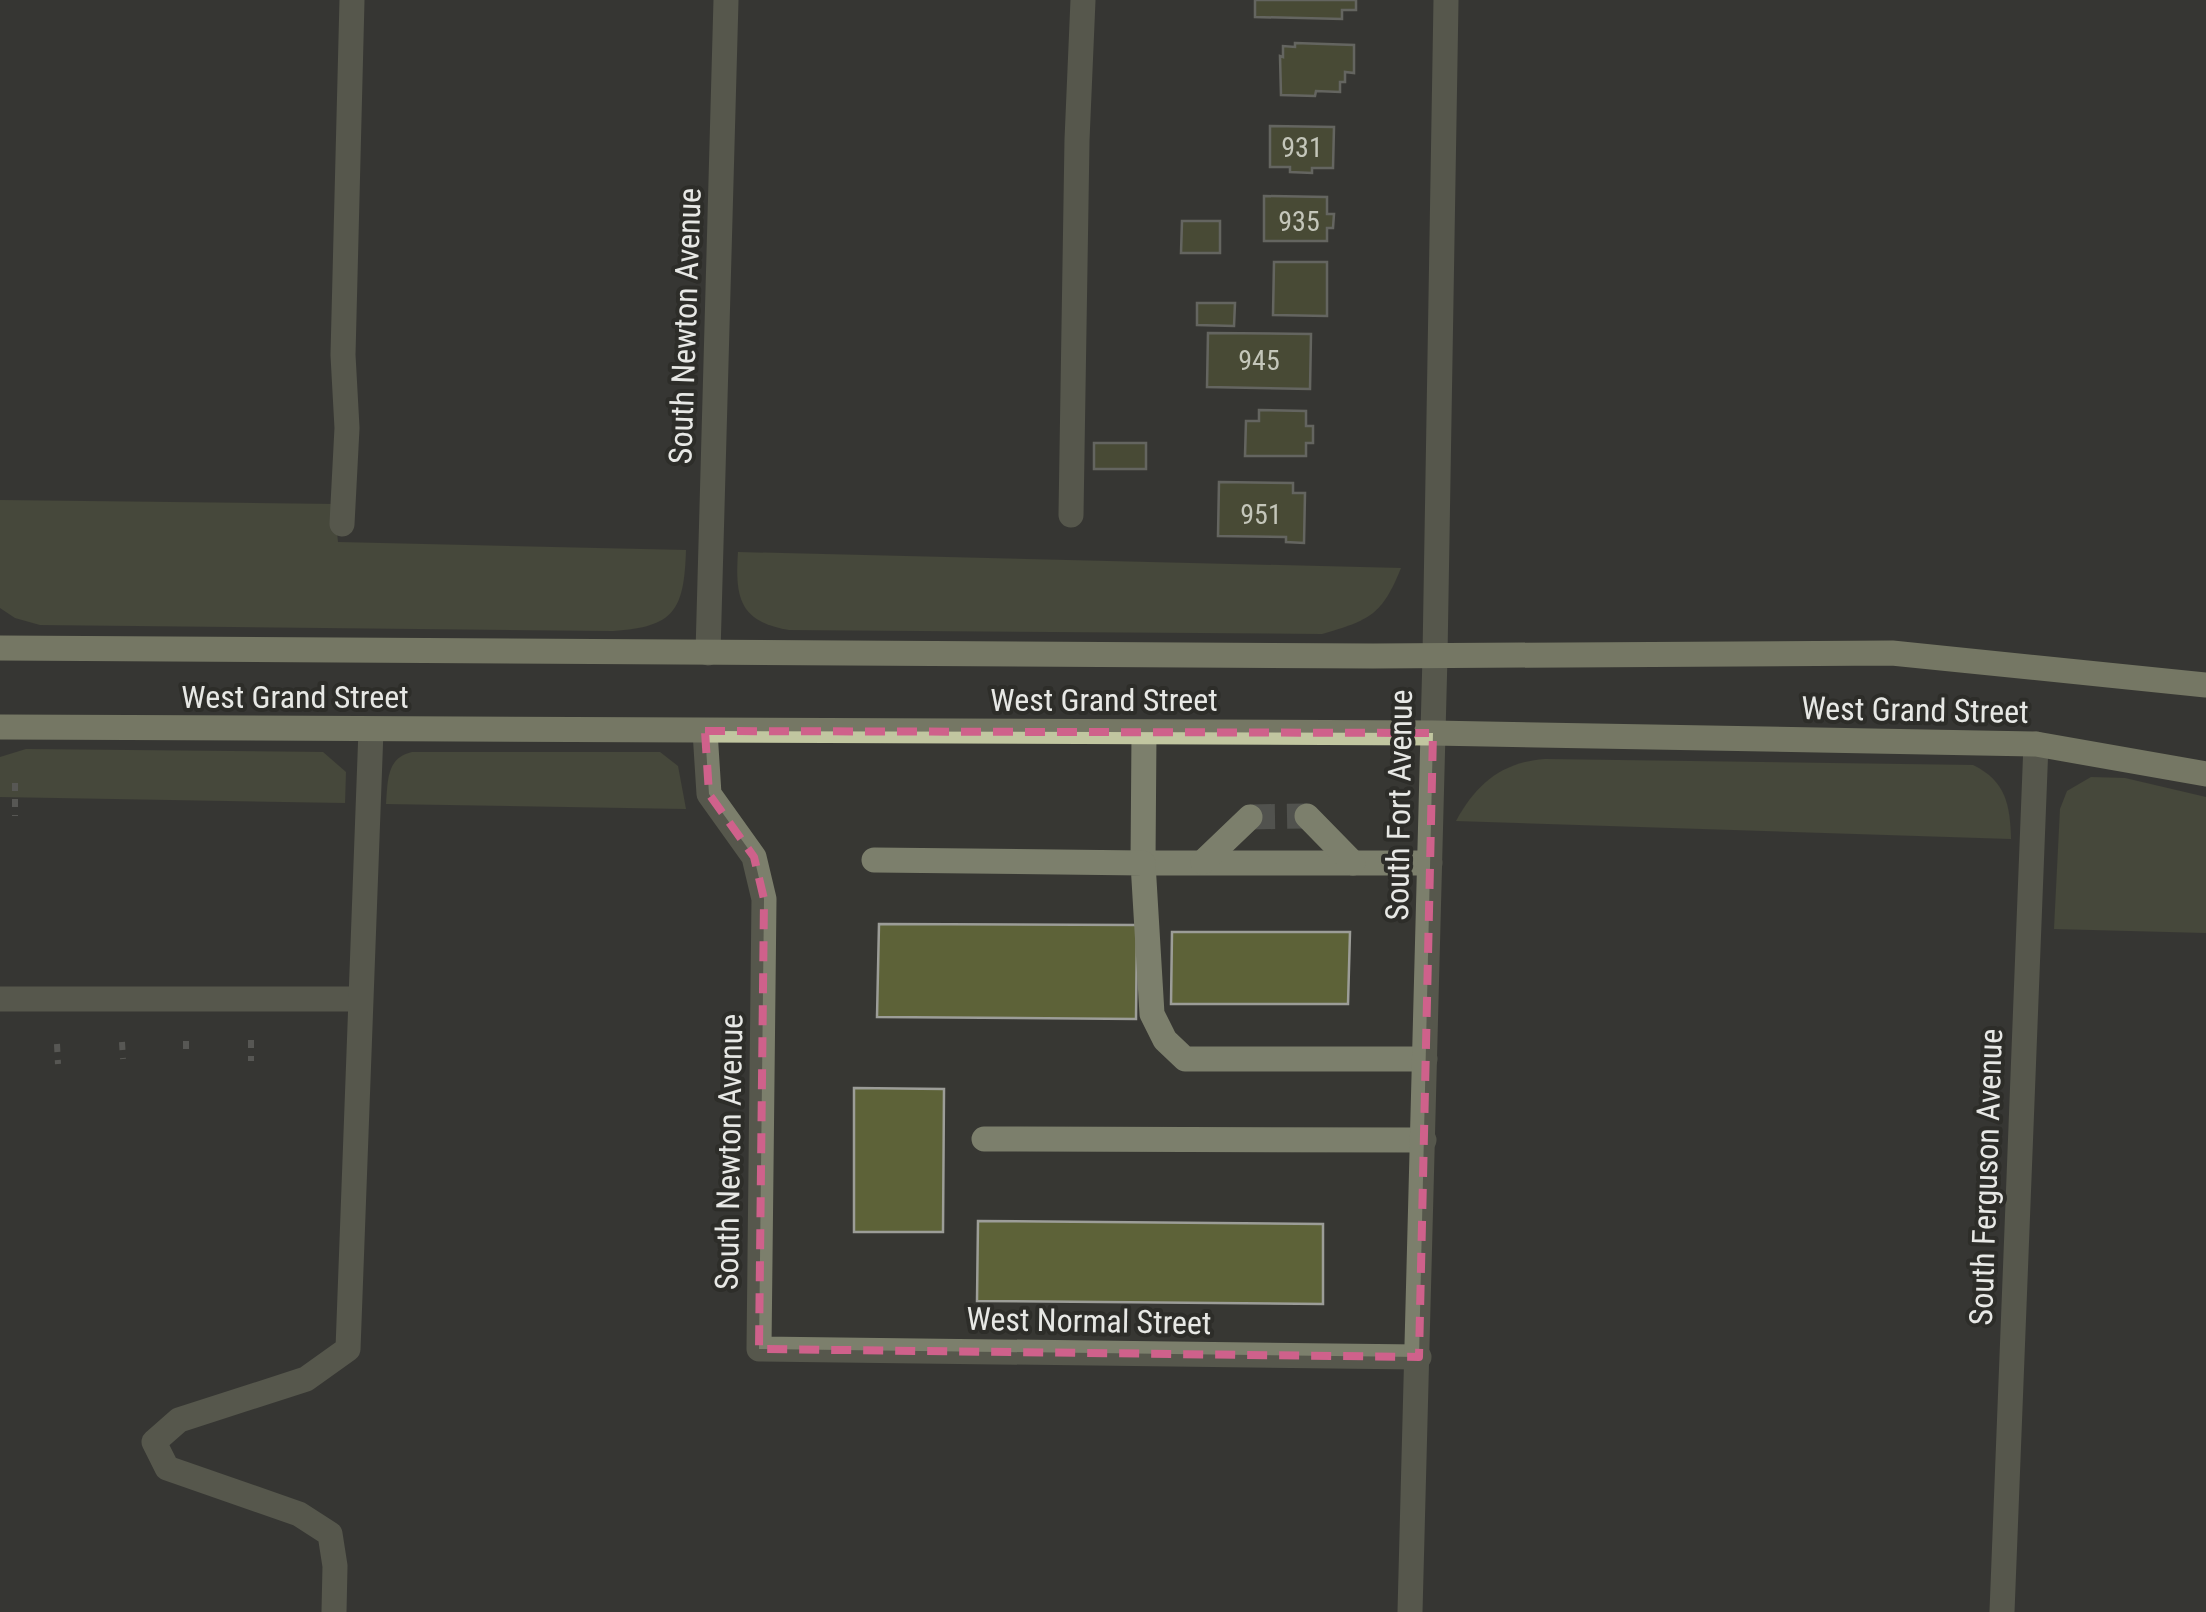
<svg xmlns="http://www.w3.org/2000/svg" width="2206" height="1612" font-family="'Roboto Condensed',sans-serif">
	<style>
		.green { fill: #595d45 }
		.building { fill: #5d6238; stroke: #9c9d98; stroke-width: 2.5 }
		.lines { fill: none; stroke-linecap: round; stroke-linejoin: round }
		.minor-tunnel { stroke: #51524e; stroke-width: 25; stroke-dasharray: 25 12; stroke-linecap: butt }
		.path { stroke: #7f7f7c; stroke-width: 6; stroke-dasharray: 8 8; stroke-linecap: butt }
		.minor { stroke: #7c7f6c; stroke-width: 25 }
		.major { stroke: #c1c6a0; stroke-width: 25 }
		.marked { fill: none; stroke: #cf618b; stroke-width: 8; stroke-dasharray: 20 12; stroke-linejoin: round }
		.labels { text-anchor: middle; dominant-baseline: central; stroke-width: 8; stroke-linejoin: round; paint-order: stroke }
		.number-label { font-size: 28px; fill: #c4c6ba }
		.street-label { font-size: 32px; fill: #e7e8e5; stroke: #2d2d29 }
	</style>
	<rect width="100%" height="100%" fill="#373733"/>
	<g class="green">
		<path d="M0,500L334,504L338,542L686,550C684,610 675,627 613,631L40,625L15,618L0,608Z"/>
		<path d="M738,552L1401,568C1382,615 1370,620 1322,634L789,630C739,622 735,597 738,552Z"/>
		<polygon points="26,749 323,752 346,772 345,803 0,797 0,757"/>
		<path d="M412,752H660L678,766L686,809L386,804C388,781 386,758 412,752Z"/>
		<path d="M1545,759L1973,765C2006,781 2010,805 2011,839L1456,821C1476,784 1502,762 1545,759Z"/>
		<polygon points="2091,777 2125,778 2206,797 2206,933 2054,929 2060,809 2067,791"/>
	</g>
	<g class="building">
		<polygon points="1255,0 1356,0 1356,10 1342,10 1342,19 1255,17"/>
		<polygon points="1295,43 1354,45 1354,73 1345,72 1345,82 1340,82 1340,92 1316,91 1315,96 1281,95 1280,56 1283,57 1283,46 1295,47"/>
		<polygon points="1270,126 1334,127 1333,168 1312,168 1312,173 1290,172 1290,167 1270,167"/>
		<polygon points="1264,196 1327,197 1327,214 1334,214 1333,228 1327,228 1327,241 1264,241"/>
		<polygon points="1182,221 1220,221 1220,253 1181,253"/>
		<polygon points="1274,262 1327,262 1327,316 1273,315"/>
		<polygon points="1197,303 1235,303 1234,326 1197,325"/>
		<polygon points="1208,333 1311,334 1310,389 1207,387"/>
		<polygon points="1259,410 1306,411 1306,426 1313,426 1313,443 1306,443 1306,456 1245,456 1246,421 1259,421"/>
		<rect x="1094" y="443" width="52" height="26"/>
		<polygon points="1219,482 1293,483 1293,493 1305,493 1304,543 1286,542 1286,537 1218,536"/>
		<polygon points="879,924 1137,925 1136,1019 877,1017"/>
		<polygon points="1172,932 1350,932 1348,1004 1171,1004"/>
		<polygon points="854,1088 944,1089 943,1232 854,1232"/>
		<polygon points="978,1221 1323,1224 1323,1304 977,1301"/>
	</g>
	<g class="lines">
		<polyline class="minor-tunnel" points="1250,817 1307,816"/>
		<g class="path">
			<polyline points="15,783 15,816"/>
			<polyline points="251,1040 251,1061"/>
			<polyline points="186,1041 186,1057"/>
			<polyline points="122,1042 123,1059"/>
			<polyline points="57,1044 58,1064"/>
		</g>
		<g class="minor">
			<polyline points="1071,515 1077,140 1083,0"/>
			<polyline points="342,524 347,428 343,355 352,0"/>
			<polyline points="708,653 726,0"/>
			<polyline points="705,731 709,794 754,857 764,899 759,1349 1419,1357"/>
			<polyline points="1144,733 1143,863 1430,863"/>
			<polyline points="1307,816 1353,863"/>
			<polyline points="874,860 1143,863 1152,1014 1165,1040 1185,1059 1425,1059"/>
			<polyline points="1203,862 1250,817"/>
			<polyline points="0,999 360,999"/>
			<polyline points="984,1139 1424,1140"/>
			<polyline points="334,1612 335,1566 330,1534 299,1514 167,1468 154,1442 179,1420 306,1379 348,1349 371,730"/>
			<polyline points="1410,1612 1435,656 1446,0"/>
			<polyline points="2002,1612 2036,744"/>
		</g>
		<g class="major">
			<polyline points="0,648 1373,656 1892,653 2206,685"/>
			<polyline points="0,727 1433,733 2036,744 2206,774"/>
		</g>
	</g>
	<path d="M0 0H2206V1612H0ZM705,731L1433,733L1419,1357L759,1349L764,899L754,857L709,794Z" fill="#373733" fill-opacity=".55" fill-rule="evenodd"/>
	<path class="marked" d="M705,731L1433,733L1419,1357L759,1349L764,899L754,857L709,794Z"/>
	<g class="labels">
		<g class="number-label">
			<text x="1302" y="147">931</text>
			<text x="1299" y="221">935</text>
			<text x="1259" y="360">945</text>
			<text x="1261" y="514">951</text>
		</g>
		<g class="street-label">
			<text transform="translate(685 326) rotate(-88)">South Newton Avenue</text>
			<text x="295" y="697">West Grand Street</text>
			<text x="1104" y="700">West Grand Street</text>
			<text transform="translate(1915 710) rotate(1)">West Grand Street</text>
			<text transform="translate(1399 805) rotate(-89)">South Fort Avenue</text>
			<text transform="translate(729 1152) rotate(-89)">South Newton Avenue</text>
			<text transform="translate(1986 1177) rotate(-88)">South Ferguson Avenue</text>
			<text transform="translate(1089 1321) rotate(1)">West Normal Street</text>
		</g>
	</g>
</svg>
